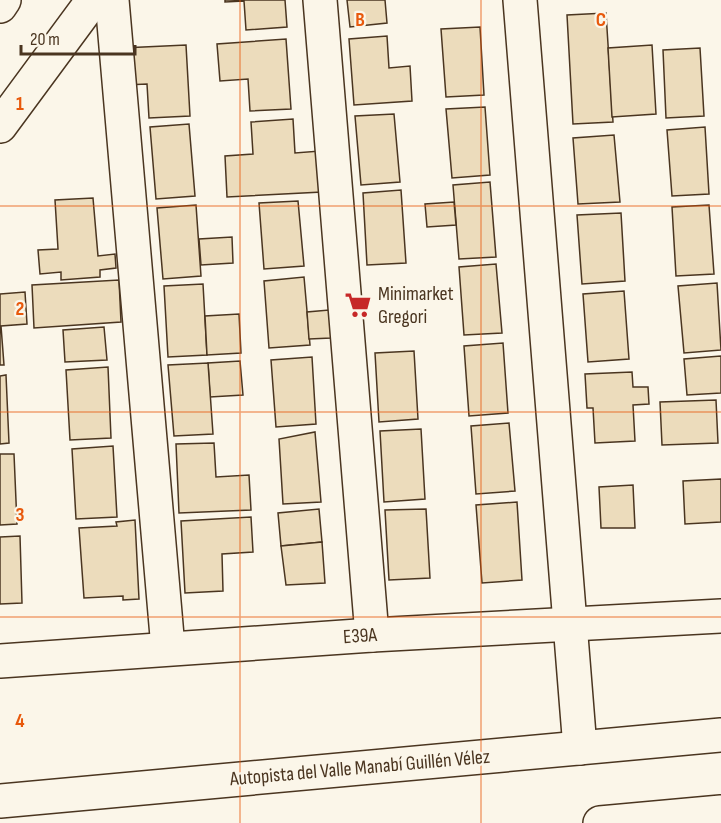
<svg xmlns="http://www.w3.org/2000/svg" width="721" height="823" font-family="'Sofia Sans Condensed',sans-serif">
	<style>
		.building { fill: #ecdcbc; stroke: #4a3520; stroke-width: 1.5 }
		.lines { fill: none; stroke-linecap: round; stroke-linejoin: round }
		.minor-casing { stroke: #4a3520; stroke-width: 36 }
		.secondary-casing { stroke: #4a3520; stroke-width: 36 }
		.primary-casing { stroke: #4a3520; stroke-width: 36 }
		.minor { stroke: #fbf6e9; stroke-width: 33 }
		.secondary { stroke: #fbf6e9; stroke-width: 33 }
		.primary { stroke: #fbf6e9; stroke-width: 33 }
		.grid { fill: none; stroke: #e8590c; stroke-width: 1.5; stroke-opacity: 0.55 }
		.labels { text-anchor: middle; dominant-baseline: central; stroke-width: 4.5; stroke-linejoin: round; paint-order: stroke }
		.poi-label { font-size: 20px; fill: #4a3520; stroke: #fbf6e9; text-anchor: start }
		.street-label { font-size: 20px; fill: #4a3520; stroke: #fbf6e9 }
		.grid-label { font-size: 20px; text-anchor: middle; font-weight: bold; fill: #e8590c; stroke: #fbf6e9; stroke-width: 4.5; stroke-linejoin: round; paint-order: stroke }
	</style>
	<rect width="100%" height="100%" fill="#fbf6e9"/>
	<g class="building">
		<polygon points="225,0 285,0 287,27 246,30 244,1 225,2"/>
		<polygon points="347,0 385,0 387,23 350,27"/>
		<polygon points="606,13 613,122 573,124 567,15"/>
		<polygon points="480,27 484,95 446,97 441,29"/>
		<polygon points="387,36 389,68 410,66 412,101 354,105 349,39"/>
		<polygon points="286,39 291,109 250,111 248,79 220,81 217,44"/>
		<polygon points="186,45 190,116 149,118 147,84 125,85 122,48"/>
		<polygon points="652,45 656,114 612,117 608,48"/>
		<polygon points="700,48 704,116 666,118 663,50"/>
		<polygon points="485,107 490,175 452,178 446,109"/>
		<polygon points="394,114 400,182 361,185 355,116"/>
		<polygon points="293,119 295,153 320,151 322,192 227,197 225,156 253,154 251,122"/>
		<polygon points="189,124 195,196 156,199 150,127"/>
		<polygon points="705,127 709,194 672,196 667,130"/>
		<polygon points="614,135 620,202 578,204 573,138"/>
		<polygon points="490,182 496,257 459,259 453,185"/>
		<polygon points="401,190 406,263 367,265 363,193"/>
		<polygon points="93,198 98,256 115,254 116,268 100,270 100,277 61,280 61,272 40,274 38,250 58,249 55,200"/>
		<polygon points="298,201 304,266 264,269 259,203"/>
		<polygon points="454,202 456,225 427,227 425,204"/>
		<polygon points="196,205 201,276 163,279 157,208"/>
		<polygon points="709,205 714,274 676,276 672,207"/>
		<polygon points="621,213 625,281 582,284 577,215"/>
		<polygon points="232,237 233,263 201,265 199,239"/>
		<polygon points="496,264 502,333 464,335 459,267"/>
		<polygon points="304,277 310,345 269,348 264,281"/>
		<polygon points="119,280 121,322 34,328 32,285"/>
		<polygon points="717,283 721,350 684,353 678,286"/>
		<polygon points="203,284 207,355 168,357 164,286"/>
		<polygon points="624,291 629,359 588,362 583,294"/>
		<polygon points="25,292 27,324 1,326 4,365 0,365 0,294"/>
		<polygon points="329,310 331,338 309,339 307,312"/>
		<polygon points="239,314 241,353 207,355 205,316"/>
		<polygon points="104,327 107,360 65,362 63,330"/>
		<polygon points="503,343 508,413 469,416 464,346"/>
		<polygon points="414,351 418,419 379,422 375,353"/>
		<polygon points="721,356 721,393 687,395 684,359"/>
		<polygon points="312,357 316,424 276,427 271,360"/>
		<polygon points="240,361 243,395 210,397 208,363"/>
		<polygon points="208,363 213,434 174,436 168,365"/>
		<polygon points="108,367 111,438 70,440 66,370"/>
		<polygon points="632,372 633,387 648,387 649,404 633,405 635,441 595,443 593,408 587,408 585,374"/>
		<polygon points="6,375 9,443 0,444 0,376"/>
		<polygon points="716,400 718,443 662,445 660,402"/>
		<polygon points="509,423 515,491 476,494 471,426"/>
		<polygon points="421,429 425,499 384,502 380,431"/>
		<polygon points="315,432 321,502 283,504 279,439"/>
		<polygon points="214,443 216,477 249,475 251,510 179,513 176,444"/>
		<polygon points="113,446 117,517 76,519 72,449"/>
		<polygon points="0,454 14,454 17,524 0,525"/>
		<polygon points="721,479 721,522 685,524 683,481"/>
		<polygon points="633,485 635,528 601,528 599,487"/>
		<polygon points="517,502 522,580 482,583 476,505"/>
		<polygon points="319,509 322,542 281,546 278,513"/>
		<polygon points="426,509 430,578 389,580 385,510"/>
		<polygon points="251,517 253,552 222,554 223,591 185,593 181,521"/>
		<polygon points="135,520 139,599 123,600 123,596 84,598 79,528 117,526 116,522"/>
		<polygon points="20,536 22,603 0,604 0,537"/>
		<polygon points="322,542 325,583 286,585 281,546"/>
	</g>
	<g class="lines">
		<g class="minor-casing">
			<g id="minor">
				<polyline points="112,0 168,648"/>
				<polyline points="320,0 372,635"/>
				<polyline points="520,0 580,748"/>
				<polyline points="0,661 372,635 721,616"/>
			</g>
		</g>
		<g class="secondary-casing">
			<g id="secondary">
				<polyline points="0,6 4,0"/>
				<polyline points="0,126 93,0"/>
			</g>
		</g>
		<g class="primary-casing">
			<g id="primary">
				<polyline points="0,801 721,735"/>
				<polyline points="600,823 721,812"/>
			</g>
		</g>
		<use href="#minor" class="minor"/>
		<use href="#secondary" class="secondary"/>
		<use href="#primary" class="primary"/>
	</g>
	<path class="grid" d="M240,0V823M481,0V823M0,206H721M0,412H721M0,617H721"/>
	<defs>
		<g id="supermarket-bare" transform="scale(2.07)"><path d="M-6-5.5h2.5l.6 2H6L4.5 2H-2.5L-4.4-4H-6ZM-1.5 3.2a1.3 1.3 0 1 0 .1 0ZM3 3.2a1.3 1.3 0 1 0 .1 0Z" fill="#c62828" stroke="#fbf6e9" stroke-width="2.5" paint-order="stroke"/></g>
	</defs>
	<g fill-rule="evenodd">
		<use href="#supermarket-bare" x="358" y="305"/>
	</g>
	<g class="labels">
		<g class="poi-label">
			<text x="378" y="294">Minimarket<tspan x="378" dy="23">Gregori</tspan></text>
		</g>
		<g class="street-label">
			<text transform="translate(360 636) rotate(-4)">E39A</text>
			<text transform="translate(360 768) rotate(-5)">Autopista del Valle Manabí Guillén Vélez</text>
		</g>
	</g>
	<g class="grid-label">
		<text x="360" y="26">B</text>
		<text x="601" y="26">C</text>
		<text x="20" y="110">1</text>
		<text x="20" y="315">2</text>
		<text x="20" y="521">3</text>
		<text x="20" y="727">4</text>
	</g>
	<path d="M21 45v9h114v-9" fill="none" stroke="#4a3520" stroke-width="3"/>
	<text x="30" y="45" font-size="18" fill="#4a3520" stroke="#fbf6e9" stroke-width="4.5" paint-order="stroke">20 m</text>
</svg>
